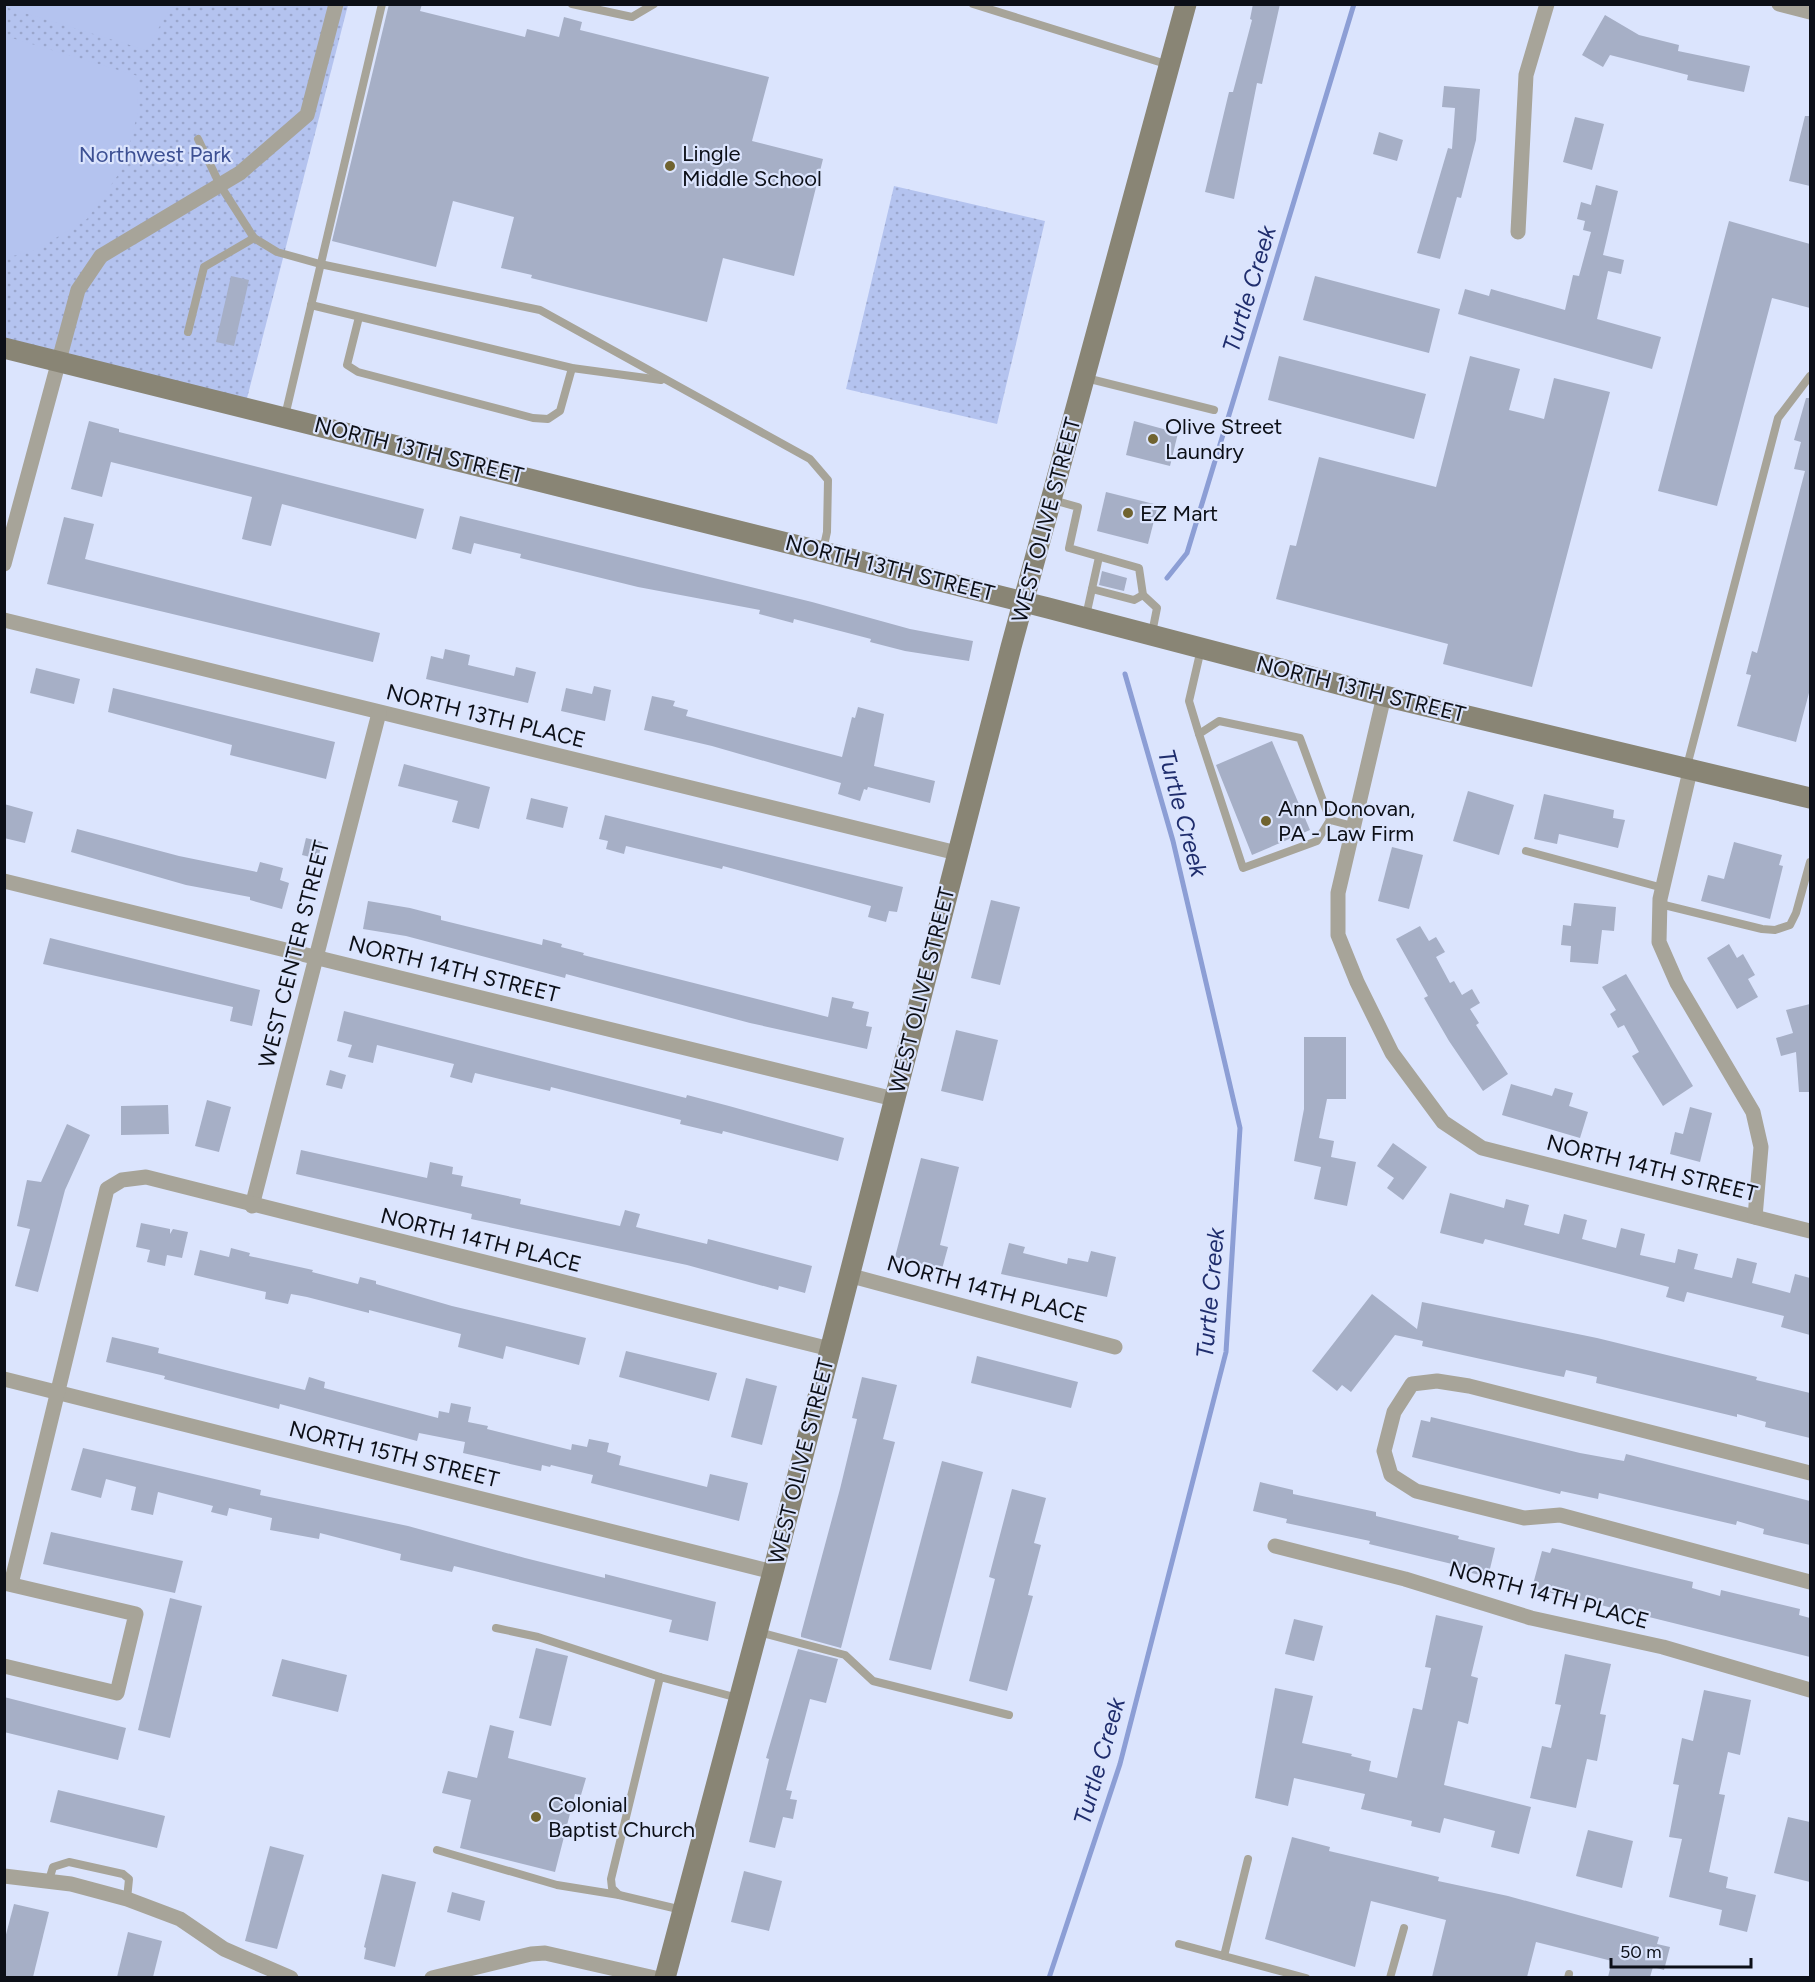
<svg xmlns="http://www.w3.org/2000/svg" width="1815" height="1982" font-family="Figtree,sans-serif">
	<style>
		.green { fill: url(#green-dots) }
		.pitch { fill: #b4c3ef }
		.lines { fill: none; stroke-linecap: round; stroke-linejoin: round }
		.stream { stroke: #8c9ed5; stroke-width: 5 }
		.building { fill: #a6afc6 }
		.service { stroke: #a7a499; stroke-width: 8 }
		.minor { stroke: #a7a499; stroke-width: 15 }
		.secondary { stroke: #898575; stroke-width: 21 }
		.poi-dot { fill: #706330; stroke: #dbe4fd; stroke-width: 2 }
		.labels { text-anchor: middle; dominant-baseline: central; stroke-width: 4.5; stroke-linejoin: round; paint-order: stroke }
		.poi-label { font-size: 22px; fill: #0c0f17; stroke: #dbe4fd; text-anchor: start }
		.park-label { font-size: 22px; fill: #3d5093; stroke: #dbe4fd }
		.street-label { font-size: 22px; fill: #0c0f17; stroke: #dbe4fd }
		.water-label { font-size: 24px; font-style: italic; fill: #1f2d6d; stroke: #dbe4fd }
	</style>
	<defs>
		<pattern id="green-dots" width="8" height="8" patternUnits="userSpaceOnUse" patternTransform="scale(1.5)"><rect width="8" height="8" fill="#b4c3ef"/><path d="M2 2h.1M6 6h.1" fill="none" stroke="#9aa6cc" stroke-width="1.8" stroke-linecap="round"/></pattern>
	</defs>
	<rect width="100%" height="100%" fill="#dbe4fd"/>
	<g class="green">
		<polygon points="5,5 348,5 245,406 5,346"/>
		<polygon points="894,186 1045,221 997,424 846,389"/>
	</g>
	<g class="pitch">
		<polygon points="4,5 5,4 172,5 146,50 5,7"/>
		<polygon points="5,36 138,76 137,116 123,168 87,219 36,250 5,258"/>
	</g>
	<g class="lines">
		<g class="stream">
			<polyline points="1167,578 1187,553 1354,4"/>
			<polyline points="1049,1978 1120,1764 1226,1352 1240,1128 1173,841 1125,674"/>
		</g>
	</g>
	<g class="building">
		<polygon points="389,4 422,4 420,11 525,37 527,29 559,37 564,17 582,22 580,30 769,77 752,141 823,159 794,276 723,258 707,322 531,278 532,275 501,268 514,217 453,201 436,267 332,241"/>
		<polygon points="1253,4 1280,4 1262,84 1257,83 1234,199 1205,192 1229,92 1233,92 1252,20 1250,19"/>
		<polygon points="1605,15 1639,35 1679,45 1678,51 1750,66 1744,92 1687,80 1688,75 1610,55 1603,67 1582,55"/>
		<polygon points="1444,86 1480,89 1476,140 1461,198 1457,197 1440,259 1417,253 1448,148 1452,149 1455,108 1442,107"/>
		<polygon points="1805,116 1810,116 1810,186 1789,181"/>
		<polygon points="1575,117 1604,124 1592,170 1563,162"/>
		<polygon points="1379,132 1403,140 1397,161 1373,154"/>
		<polygon points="1596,185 1618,191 1603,255 1624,260 1621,274 1608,271 1597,319 1661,337 1652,369 1458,314 1465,289 1489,296 1491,289 1565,310 1573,275 1579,276 1591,232 1583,230 1585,221 1577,219 1581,202 1591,205"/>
		<polygon points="1729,221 1810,244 1810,308 1772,298 1717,506 1658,491"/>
		<polygon points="231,276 249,280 234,346 216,342"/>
		<polygon points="1315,276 1440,309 1429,353 1303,320"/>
		<polygon points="1279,356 1426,394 1414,439 1268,400"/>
		<polygon points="1470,356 1520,369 1509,410 1544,419 1554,378 1610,392 1532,687 1443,664 1448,644 1276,599 1290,545 1296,546 1319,457 1436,487"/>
		<polygon points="1806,398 1810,398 1810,689 1796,742 1737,726 1751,675 1746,674 1752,651 1757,653 1805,471 1794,469 1801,442 1794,440"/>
		<polygon points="89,421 119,429 119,432 424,509 416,539 282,504 271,546 242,539 252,497 111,462 102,497 71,489"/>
		<polygon points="1134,421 1178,433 1170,466 1126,455"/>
		<polygon points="1106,492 1158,505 1148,544 1097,531"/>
		<polygon points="460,516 812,602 910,629 973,641 969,661 905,651 870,642 871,639 794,619 793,623 759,614 760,610 638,587 520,558 521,554 474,543 471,554 452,549"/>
		<polygon points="64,517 94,524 85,559 380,633 373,662 47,584"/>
		<polygon points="1102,571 1127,578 1124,591 1099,585"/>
		<polygon points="445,649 470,655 468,665 514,676 516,667 536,672 528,703 426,679 431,656 443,659"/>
		<polygon points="36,668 80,679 74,704 30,693"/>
		<polygon points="594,686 611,690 605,721 561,711 566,688 592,694"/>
		<polygon points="113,688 335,742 326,779 230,755 232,745 108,712"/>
		<polygon points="652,696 675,701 673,706 688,710 686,716 842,757 852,717 855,718 858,707 884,714 874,766 935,781 930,803 868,787 867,790 864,789 860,801 838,794 841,783 712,746 644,730"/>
		<polygon points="1272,741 1310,830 1252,855 1216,765"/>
		<polygon points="404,764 490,787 479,829 452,822 458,801 398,786"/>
		<polygon points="1468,791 1514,805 1499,855 1453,841"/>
		<polygon points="1544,794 1614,810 1613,818 1625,820 1618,848 1559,834 1557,844 1534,839"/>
		<polygon points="531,798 568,807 563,828 526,819"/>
		<polygon points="4,804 33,812 25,843 4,838"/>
		<polygon points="605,815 903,887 897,912 889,911 886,922 868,917 871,906 723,866 722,869 626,846 624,854 606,849 608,841 599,839"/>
		<polygon points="77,829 179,856 257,872 260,862 283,868 280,880 289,883 282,909 250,900 250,897 186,885 71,852"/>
		<polygon points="306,838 322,842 318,859 302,855"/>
		<polygon points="1734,842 1782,855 1779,865 1783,866 1770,919 1701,901 1708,875 1724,879"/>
		<polygon points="1392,847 1423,855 1409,909 1378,901"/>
		<polygon points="991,900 1020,907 1000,985 971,978"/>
		<polygon points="368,901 410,908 441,916 441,920 542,945 543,939 562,944 561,947 584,953 583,955 828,1017 832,997 854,1002 852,1008 869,1012 866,1026 872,1027 867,1049 750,1023 566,974 565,978 406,936 363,929"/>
		<polygon points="1574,903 1616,907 1614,931 1602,930 1598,964 1570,962 1571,946 1561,945 1563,925 1571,926"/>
		<polygon points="1420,926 1429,941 1436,937 1445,952 1436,957 1450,983 1454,981 1462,995 1472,989 1480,1003 1470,1009 1479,1023 1476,1025 1508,1074 1483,1091 1449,1041 1424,998 1428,996 1396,939"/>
		<polygon points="50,938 260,990 252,1026 230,1021 233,1007 43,964"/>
		<polygon points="1729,944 1737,958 1743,954 1755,975 1748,979 1758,997 1737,1009 1707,958"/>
		<polygon points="1626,974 1693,1086 1663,1106 1632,1056 1639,1052 1624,1025 1618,1028 1610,1014 1616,1010 1602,987"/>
		<polygon points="1810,1004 1810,1092 1799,1092 1796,1052 1781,1056 1776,1038 1793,1033 1786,1010"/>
		<polygon points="344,1011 686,1098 687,1095 729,1106 844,1138 838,1161 723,1131 722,1134 680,1124 681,1120 551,1087 550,1091 475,1073 472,1083 450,1077 454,1064 377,1045 373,1063 348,1057 352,1045 337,1041"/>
		<polygon points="956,1030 998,1040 983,1101 941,1091"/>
		<polygon points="1304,1037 1346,1037 1346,1099 1327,1099 1319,1138 1334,1141 1331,1157 1356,1162 1347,1206 1314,1199 1321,1167 1294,1161 1304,1109"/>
		<polygon points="330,1070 346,1075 342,1089 326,1085"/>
		<polygon points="1511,1084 1552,1096 1555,1088 1573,1093 1569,1106 1588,1112 1580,1138 1502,1115"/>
		<polygon points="207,1100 231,1107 219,1152 195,1146"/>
		<polygon points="168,1105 169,1134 121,1135 121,1106"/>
		<polygon points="1690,1107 1712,1113 1700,1162 1670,1154 1675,1132 1683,1134"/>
		<polygon points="67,1124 90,1135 65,1190 38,1292 15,1286 30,1229 17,1226 27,1180 41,1182"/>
		<polygon points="1393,1143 1427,1167 1403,1200 1387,1188 1394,1178 1377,1166"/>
		<polygon points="301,1150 427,1178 430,1162 453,1167 452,1174 463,1176 461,1186 521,1199 520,1204 620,1226 625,1210 640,1214 636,1227 707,1244 708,1239 812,1266 805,1293 779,1286 778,1290 687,1265 471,1219 472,1214 296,1174"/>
		<polygon points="921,1158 959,1167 940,1245 948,1247 942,1269 895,1257"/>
		<polygon points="1450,1193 1504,1208 1506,1199 1529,1205 1524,1225 1559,1234 1564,1214 1587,1220 1582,1239 1616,1248 1621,1228 1645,1234 1640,1255 1675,1263 1678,1249 1698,1254 1694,1269 1732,1278 1737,1258 1757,1263 1752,1283 1790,1293 1795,1274 1810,1278 1810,1335 1781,1327 1784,1316 1687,1292 1684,1302 1666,1297 1669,1287 1485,1239 1483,1244 1440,1233"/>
		<polygon points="141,1223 170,1229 170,1234 173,1229 188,1232 182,1258 167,1255 165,1266 147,1262 150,1250 136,1247"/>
		<polygon points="1009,1243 1025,1247 1023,1253 1067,1264 1068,1258 1088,1262 1091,1251 1116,1257 1107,1297 1001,1274"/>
		<polygon points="231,1248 250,1253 249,1256 313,1270 312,1272 358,1284 360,1277 376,1281 376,1284 452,1306 586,1338 579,1365 506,1346 503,1359 458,1347 461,1334 369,1310 369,1313 307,1297 291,1294 288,1304 265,1299 266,1292 194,1275 200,1250 229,1257"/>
		<polygon points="1372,1294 1417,1329 1422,1302 1597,1338 1757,1377 1756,1380 1810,1393 1810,1438 1765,1427 1766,1422 1737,1414 1737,1417 1596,1383 1597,1377 1566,1370 1564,1377 1549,1374 1422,1346 1423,1341 1395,1335 1351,1392 1342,1385 1337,1391 1312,1371"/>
		<polygon points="112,1337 159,1348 158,1353 305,1390 309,1377 325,1382 324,1388 438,1418 439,1411 449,1413 451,1403 471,1407 468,1422 488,1426 487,1429 571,1450 572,1444 587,1447 589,1439 609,1443 607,1452 621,1456 619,1465 707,1487 710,1474 748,1483 739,1521 591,1483 593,1475 551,1465 550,1467 542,1465 541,1471 463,1453 465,1442 419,1433 417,1441 280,1404 279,1409 164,1379 165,1376 106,1362"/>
		<polygon points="626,1351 717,1373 709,1401 619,1377"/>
		<polygon points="977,1356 1078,1382 1071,1408 971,1383"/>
		<polygon points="862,1377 897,1385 883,1439 895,1442 841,1648 801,1637 801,1634 840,1489 857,1419 852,1418"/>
		<polygon points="746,1378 777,1386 762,1445 731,1437"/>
		<polygon points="1431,1417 1580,1453 1624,1461 1626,1454 1810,1501 1810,1545 1763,1534 1764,1529 1737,1521 1736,1525 1599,1493 1598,1499 1561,1491 1560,1494 1412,1457 1421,1420 1430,1422"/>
		<polygon points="83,1448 261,1490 260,1495 408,1526 525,1558 605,1578 605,1574 716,1602 708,1641 669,1632 672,1620 454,1566 452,1572 400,1560 401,1554 320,1533 319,1539 270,1530 272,1518 229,1508 227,1516 211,1512 213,1506 158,1492 153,1515 131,1510 136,1487 106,1479 101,1498 71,1490"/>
		<polygon points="942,1461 983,1472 931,1670 889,1660"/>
		<polygon points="1260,1482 1293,1490 1293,1494 1376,1512 1376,1516 1459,1536 1458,1539 1495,1548 1488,1577 1451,1568 1452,1564 1369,1544 1370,1541 1286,1523 1287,1519 1253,1511"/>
		<polygon points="1012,1489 1046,1498 1034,1543 1041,1545 1028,1595 1033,1596 1007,1691 969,1681 995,1579 989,1577"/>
		<polygon points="51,1532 183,1561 175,1593 43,1564"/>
		<polygon points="1552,1548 1693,1582 1692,1588 1720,1596 1721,1590 1800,1609 1799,1615 1810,1618 1810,1657 1532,1588 1542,1551 1550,1553"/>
		<polygon points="170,1598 202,1606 170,1738 138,1730"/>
		<polygon points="1436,1615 1483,1626 1471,1676 1478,1678 1468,1724 1458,1721 1444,1785 1531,1807 1519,1854 1491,1847 1495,1831 1444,1818 1440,1833 1411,1826 1412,1821 1361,1809 1365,1794 1294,1778 1288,1806 1255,1798 1275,1688 1313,1696 1302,1743 1352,1754 1351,1756 1371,1761 1369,1771 1397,1778 1413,1708 1422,1710 1431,1668 1425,1667"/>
		<polygon points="1294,1619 1323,1626 1314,1661 1285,1654"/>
		<polygon points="536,1648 568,1656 551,1726 519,1718"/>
		<polygon points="798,1649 838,1659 826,1703 810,1699 786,1790 792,1791 790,1799 797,1800 793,1819 783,1817 775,1848 749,1842 769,1759 766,1758"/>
		<polygon points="1565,1654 1611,1664 1600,1714 1606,1715 1597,1761 1587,1759 1576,1808 1530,1798 1542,1746 1551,1748 1561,1705 1555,1704"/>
		<polygon points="282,1659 347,1675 338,1712 272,1696"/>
		<polygon points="1704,1690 1751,1700 1740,1755 1728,1752 1719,1794 1725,1795 1709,1872 1728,1877 1726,1888 1756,1895 1747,1932 1719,1925 1722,1910 1669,1897 1682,1839 1669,1837 1679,1785 1673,1784 1682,1738 1693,1741"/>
		<polygon points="4,1697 126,1728 118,1760 4,1732"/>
		<polygon points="490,1725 514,1731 508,1758 586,1778 581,1795 575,1794 555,1872 460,1848 471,1800 442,1793 448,1771 477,1778"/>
		<polygon points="58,1790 165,1816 157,1848 50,1822"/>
		<polygon points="1788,1817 1810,1822 1810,1882 1774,1873"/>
		<polygon points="1588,1830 1633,1841 1622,1888 1576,1876"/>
		<polygon points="1292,1837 1330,1847 1329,1851 1439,1877 1438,1881 1508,1896 1659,1937 1657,1944 1670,1947 1664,1970 1653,1967 1650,1977 1608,1977 1612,1961 1536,1942 1527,1977 1432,1977 1446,1920 1371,1901 1355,1967 1265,1939"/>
		<polygon points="270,1846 304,1855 277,1949 245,1941"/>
		<polygon points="744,1871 782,1881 769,1931 731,1922"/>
		<polygon points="382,1874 416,1882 395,1967 364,1959 366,1948 364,1947"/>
		<polygon points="452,1892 485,1901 480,1921 447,1912"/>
		<polygon points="14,1904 49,1912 33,1977 4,1977 4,1942"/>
		<polygon points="128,1932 162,1941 153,1977 117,1977"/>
	</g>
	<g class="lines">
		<g class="service">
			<polyline points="572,4 632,17 654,4"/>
			<polyline points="973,4 1169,65"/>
			<polyline points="198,139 220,185 254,238 277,252 320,264 540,310 810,459 828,480 827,532 823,550"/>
			<polyline points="311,305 572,368 661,380"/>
			<polyline points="359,317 347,365 358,372 533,418 548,419 560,411 572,368"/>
			<polyline points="188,332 204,267 254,238"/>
			<polyline points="1086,378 1214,410"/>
			<polyline points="285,416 382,4"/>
			<polyline points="1053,500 1078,507 1069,548 1139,568 1143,595 1157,608 1152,633"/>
			<polyline points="1092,589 1134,600 1143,595"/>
			<polyline points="1086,616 1099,557"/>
			<polygon points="1219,721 1300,738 1330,820 1317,841 1243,868 1199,734"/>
			<polyline points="1199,734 1189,701 1201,649"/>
			<polyline points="1687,766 1778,418 1810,376"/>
			<polyline points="1330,820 1353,826"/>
			<polyline points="1526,851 1663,888"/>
			<polyline points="1660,904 1762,929 1775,930 1790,925 1796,913 1810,862"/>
			<polyline points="496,1628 538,1637 660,1677"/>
			<polyline points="759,1632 845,1655 873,1681 1009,1715"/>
			<polyline points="437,1850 557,1885 619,1895"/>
			<polyline points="49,1880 53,1867 69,1862 123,1874 129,1879 127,1899"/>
			<polyline points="682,1910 619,1895 612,1888 611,1879 660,1677 738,1698"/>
			<polyline points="1179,1944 1306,1978"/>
			<polyline points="1224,1956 1248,1859"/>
			<polyline points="1390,1978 1404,1928"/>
			<polyline points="1568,1978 1569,1974"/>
		</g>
		<g class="minor">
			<polyline points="1779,4 1810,12"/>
			<polyline points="1518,232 1526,75 1547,4"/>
			<polyline points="4,564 78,290 101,256 240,173 307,115 336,4"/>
			<polyline points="4,620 957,853"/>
			<polyline points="1384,696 1338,893 1338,935 1357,982 1392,1053 1443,1122 1482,1148 1810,1231"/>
			<polyline points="1690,771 1660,899 1659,942 1677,983 1753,1112 1761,1147 1755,1217"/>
			<polyline points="4,881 894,1099"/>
			<polyline points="252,1206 379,713"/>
			<polyline points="848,1275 1115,1347"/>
			<polyline points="4,1379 773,1572"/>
			<polyline points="1810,1473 1469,1386 1437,1381 1412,1384 1394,1412 1384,1451 1391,1475 1416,1491 1524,1518 1560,1515 1810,1582"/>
			<polyline points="1275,1546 1405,1579 1531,1618 1663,1647 1810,1690"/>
			<polyline points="4,1583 136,1614 117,1693 4,1666"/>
			<polyline points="11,1584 107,1189 122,1180 146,1177 830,1349"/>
			<polyline points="4,1876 71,1884 127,1899 180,1919 224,1949 291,1978"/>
			<polyline points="432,1978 531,1954 545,1953 655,1978"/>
		</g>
		<g class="secondary">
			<polyline points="4,348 1048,608 1384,696 1810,798"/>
			<polyline points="665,1978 773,1572 1011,647 1186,4"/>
		</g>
	</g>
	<g class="poi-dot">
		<circle cx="670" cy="166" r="6"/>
		<circle cx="1153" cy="439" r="6"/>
		<circle cx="1128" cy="513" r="6"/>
		<circle cx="1266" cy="821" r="6"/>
		<circle cx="536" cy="1817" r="6"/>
	</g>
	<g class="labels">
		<g class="poi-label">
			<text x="682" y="153">Lingle<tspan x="682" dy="25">Middle School</tspan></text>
			<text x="1165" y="426">Olive Street<tspan x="1165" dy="25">Laundry</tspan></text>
			<text x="1140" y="513">EZ Mart</text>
			<text x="1278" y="808">Ann Donovan,<tspan x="1278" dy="25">PA - Law Firm</tspan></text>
			<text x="548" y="1804">Colonial<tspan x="548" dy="25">Baptist Church</tspan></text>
		</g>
		<g class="park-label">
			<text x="155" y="154">Northwest Park</text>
		</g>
		<g class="street-label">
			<text transform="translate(419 450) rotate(14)">NORTH 13TH STREET</text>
			<text transform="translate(1046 520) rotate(-75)">WEST OLIVE STREET</text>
			<text transform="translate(890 568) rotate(14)">NORTH 13TH STREET</text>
			<text transform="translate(1361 689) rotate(14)">NORTH 13TH STREET</text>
			<text transform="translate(486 716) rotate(14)">NORTH 13TH PLACE</text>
			<text transform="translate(294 954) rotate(-76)">WEST CENTER STREET</text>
			<text transform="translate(454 969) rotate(14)">NORTH 14TH STREET</text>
			<text transform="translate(922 990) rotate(-76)">WEST OLIVE STREET</text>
			<text transform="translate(1652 1168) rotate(14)">NORTH 14TH STREET</text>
			<text transform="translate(481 1240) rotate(14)">NORTH 14TH PLACE</text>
			<text transform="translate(987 1289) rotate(15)">NORTH 14TH PLACE</text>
			<text transform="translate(394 1454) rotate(14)">NORTH 15TH STREET</text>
			<text transform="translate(801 1461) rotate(-76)">WEST OLIVE STREET</text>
			<text transform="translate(1549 1595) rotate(15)">NORTH 14TH PLACE</text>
		</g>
		<g class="water-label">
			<text transform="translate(1249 289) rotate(-73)">Turtle Creek</text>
			<text transform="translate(1183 813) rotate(75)">Turtle Creek</text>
			<text transform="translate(1210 1293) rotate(-85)">Turtle Creek</text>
			<text transform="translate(1099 1761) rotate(-74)">Turtle Creek</text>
		</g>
	</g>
	<rect width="1815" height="1982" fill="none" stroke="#0c0f17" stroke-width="12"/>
	<path d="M1611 1958v9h140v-9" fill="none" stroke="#0c0f17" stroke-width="3"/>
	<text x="1620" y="1958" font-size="18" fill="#0c0f17" stroke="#dbe4fd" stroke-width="4.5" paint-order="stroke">50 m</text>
</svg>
